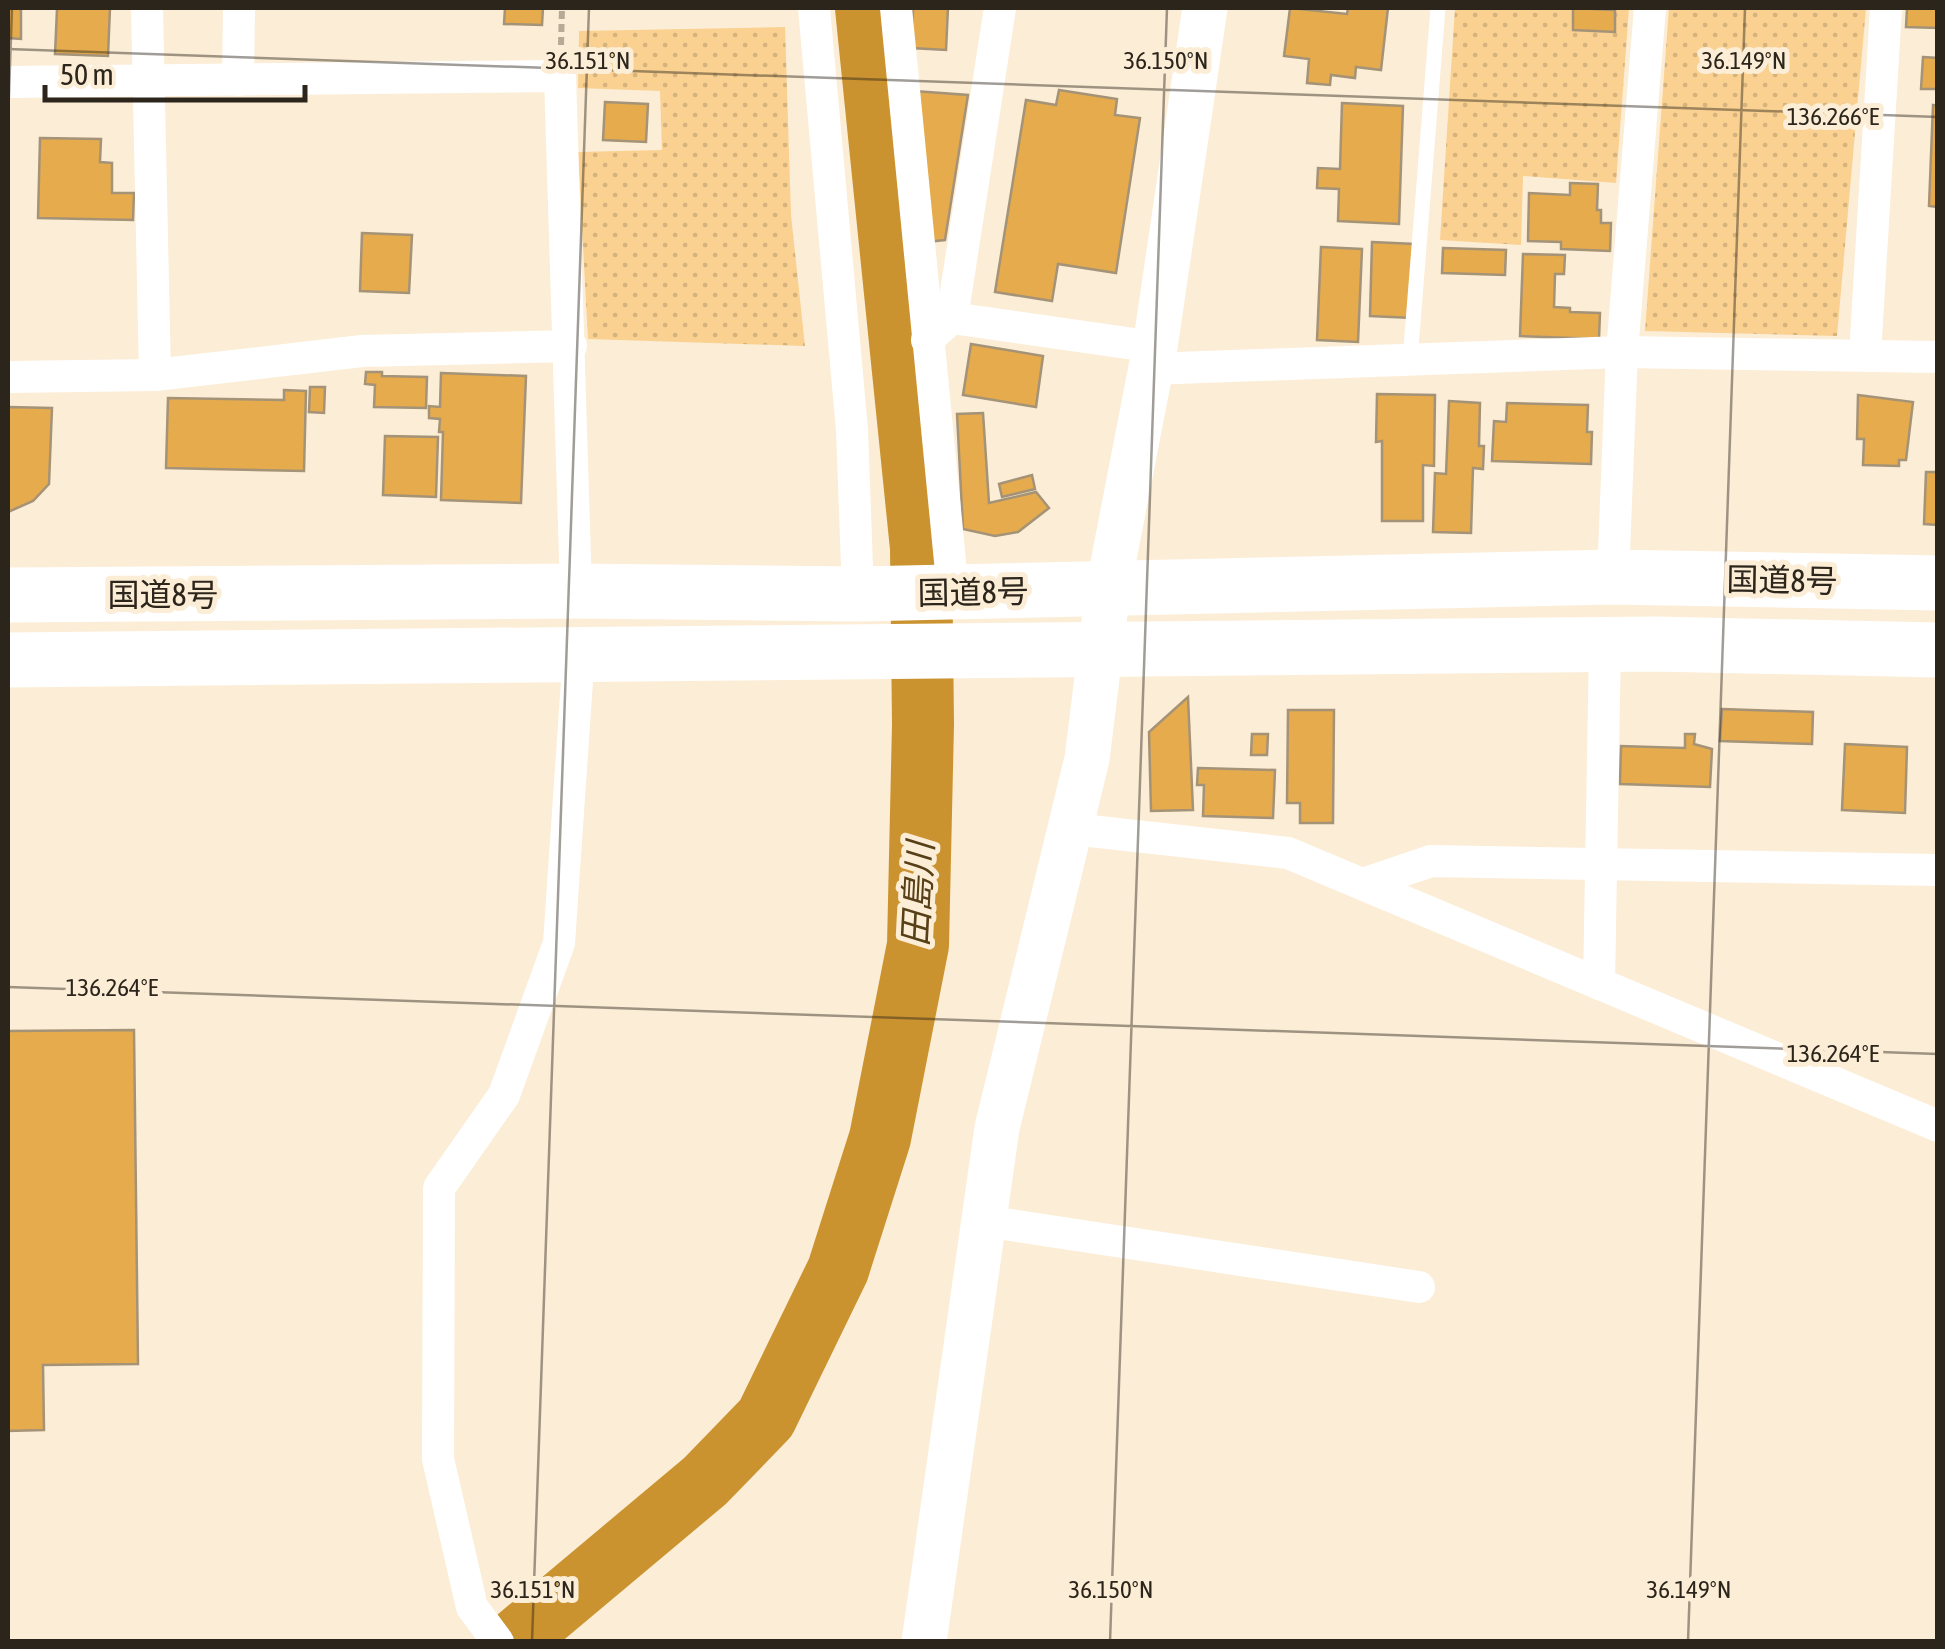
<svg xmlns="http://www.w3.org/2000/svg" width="1945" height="1649" font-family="'Asap Condensed','Noto Sans JP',sans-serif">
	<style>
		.grass { fill: url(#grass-dots) }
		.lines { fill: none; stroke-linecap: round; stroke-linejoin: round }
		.river { stroke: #cb932f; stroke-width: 62 }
		.building { fill: #e5ab4c; stroke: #a59378; stroke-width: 2.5 }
		.path { stroke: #b6aa97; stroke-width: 6; stroke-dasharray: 8 5; stroke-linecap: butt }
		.lane { stroke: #fff; stroke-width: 15 }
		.street { stroke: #fff; stroke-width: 32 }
		.secondary { stroke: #fff; stroke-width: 45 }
		.highway { stroke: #fff; stroke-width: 55 }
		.ticks { fill: none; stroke: #2c251b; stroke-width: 2.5; stroke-opacity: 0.45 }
		.labels { text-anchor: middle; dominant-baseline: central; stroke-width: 10; stroke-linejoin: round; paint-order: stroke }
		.street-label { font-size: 32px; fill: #2c251b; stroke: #fcedd6 }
		.water-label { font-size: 35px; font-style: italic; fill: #574018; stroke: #fcedd6 }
		.ticks-label { font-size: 25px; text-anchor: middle; fill: #2c251b; stroke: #fcedd6; stroke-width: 10; stroke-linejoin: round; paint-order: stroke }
	</style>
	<defs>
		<pattern id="grass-dots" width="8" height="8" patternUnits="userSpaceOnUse" patternTransform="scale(2.5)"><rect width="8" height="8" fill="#fad191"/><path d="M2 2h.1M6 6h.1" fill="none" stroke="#d6b37c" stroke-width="1.8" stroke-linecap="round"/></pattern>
	</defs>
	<rect width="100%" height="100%" fill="#fcedd6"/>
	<g class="grass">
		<polygon points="1455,8 1629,8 1616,183 1523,176 1521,245 1440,240"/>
		<polygon points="1669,8 1866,8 1837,336 1645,331"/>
		<polygon points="785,27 791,215 805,346 588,339 578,152 662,150 660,91 578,88 579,31"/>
	</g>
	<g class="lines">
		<polyline class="river" points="513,1642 705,1481 766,1418 838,1270 880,1138 918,945 923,724 921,548 866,8"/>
	</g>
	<g class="building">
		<polygon points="8,8 21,8 21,39 8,38"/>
		<polygon points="75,8 110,8 108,56 55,54 57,9"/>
		<polygon points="505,8 543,8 542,25 504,24"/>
		<polygon points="901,8 948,8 946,50 911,48 913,10"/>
		<polygon points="1290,8 1347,14 1348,8 1388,8 1381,70 1356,67 1355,78 1331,75 1330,85 1307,83 1309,59 1284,56"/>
		<polygon points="1573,8 1615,10 1615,32 1573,30"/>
		<polygon points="1907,8 1938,8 1938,28 1906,27"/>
		<polygon points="1923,57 1938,58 1938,89 1921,89"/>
		<polygon points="1059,90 1117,99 1115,115 1140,118 1116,273 1058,264 1052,301 995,292 1026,100 1056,105"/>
		<polygon points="914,91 968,95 945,240 926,242"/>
		<polygon points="605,102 648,104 646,142 603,140"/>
		<polygon points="1342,103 1403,106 1399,224 1338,221 1339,189 1317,188 1318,168 1340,169"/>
		<polygon points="1933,105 1938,106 1938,207 1929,206"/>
		<polygon points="40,138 101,139 100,162 112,163 112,193 134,193 133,220 38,218"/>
		<polygon points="1570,183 1598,184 1597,210 1601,210 1601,223 1611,223 1610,251 1561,249 1561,242 1528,241 1529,193 1570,195"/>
		<polygon points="362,233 412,235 409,293 360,291"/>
		<polygon points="1372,242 1415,244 1412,318 1370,316"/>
		<polygon points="1321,247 1362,249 1358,342 1317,340"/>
		<polygon points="1443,248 1506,250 1505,275 1442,273"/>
		<polygon points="1523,254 1565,255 1564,274 1555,274 1554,307 1570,308 1570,312 1600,313 1599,339 1520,336"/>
		<polygon points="971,344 1043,356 1036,407 963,395"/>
		<polygon points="366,372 382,372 382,376 427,377 426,408 374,407 375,385 365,384"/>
		<polygon points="441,373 526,376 521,503 441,500 443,432 439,432 440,419 429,418 429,406 440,407"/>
		<polygon points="310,387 325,387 324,413 309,412"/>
		<polygon points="284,390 306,391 304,471 166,468 168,398 284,400"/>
		<polygon points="1377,394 1435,395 1434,466 1423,465 1423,521 1382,521 1382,441 1376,442"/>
		<polygon points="1858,395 1913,402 1906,460 1899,460 1899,466 1863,465 1864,439 1857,439"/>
		<polygon points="1449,401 1480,403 1479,446 1484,446 1483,469 1473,468 1471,533 1433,532 1435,473 1446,474"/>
		<polygon points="1507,403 1588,405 1587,432 1592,432 1591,464 1492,461 1494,421 1506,422"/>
		<polygon points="8,407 52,408 49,484 33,501 8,512"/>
		<polygon points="983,413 989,503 1036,492 1049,508 1018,532 995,536 963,529 957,414"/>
		<polygon points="385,436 438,437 436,497 383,495"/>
		<polygon points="1926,472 1938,472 1938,525 1924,524"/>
		<polygon points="1032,475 1035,489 1002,497 999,484"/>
		<polygon points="1188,697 1193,810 1151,811 1149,732"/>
		<polygon points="1722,709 1813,712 1812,744 1720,741"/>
		<polygon points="1288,710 1334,710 1333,823 1300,823 1300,803 1287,803"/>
		<polygon points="1252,734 1268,734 1267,755 1251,755"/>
		<polygon points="1685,734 1695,734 1694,744 1712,749 1710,787 1620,784 1621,746 1685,748"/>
		<polygon points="1845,744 1907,747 1905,813 1842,810"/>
		<polygon points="1198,768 1275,770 1273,818 1203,816 1204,785 1197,785"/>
		<polygon points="134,1030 138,1364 43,1365 44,1430 8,1431 8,1031"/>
	</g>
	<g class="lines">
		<polyline class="path" points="561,45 562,8"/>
		<polyline class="lane" points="1410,360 1438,8"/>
		<g class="street">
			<polyline points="147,8 155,375"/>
			<polyline points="814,8 852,430 858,594"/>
			<polyline points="896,8 953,592"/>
			<polyline points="238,80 239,8"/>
			<polyline points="8,82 560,76 576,591"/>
			<polyline points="952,318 1155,347"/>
			<polyline points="927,340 952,318 1000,8"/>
			<polyline points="1865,354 1886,8"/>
			<polyline points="1150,369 1622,352 1938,357"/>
			<polyline points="8,377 155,375 362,351 571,346"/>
			<polyline points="1613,577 1622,352 1650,8"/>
			<polyline points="1072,829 1288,853 1938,1126"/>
			<polyline points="1363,884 1431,861 1938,870"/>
			<polyline points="1599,984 1605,645"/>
			<polyline points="984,1221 1419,1287"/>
			<polyline points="498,1642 472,1607 438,1459 439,1188 504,1095 559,943 579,652"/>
		</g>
		<polyline class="secondary" points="924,1642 997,1128 1087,759 1108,589 1155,347 1205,8"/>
		<g class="highway">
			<polyline points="8,595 576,591 858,594 1613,577 1938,583"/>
			<polyline points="8,660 1656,644 1938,650"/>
		</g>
	</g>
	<path class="ticks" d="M8,49L1938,117M8,123L12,8M8,987L1938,1054M532,1642L589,8M1110,1642L1167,8M1688,1642L1745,8"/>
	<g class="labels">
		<g class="street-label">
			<text transform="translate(1782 580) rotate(1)">国道8号</text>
			<text transform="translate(973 592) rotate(-1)">国道8号</text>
			<text x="163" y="594">国道8号</text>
		</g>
		<g class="water-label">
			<text transform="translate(917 894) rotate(-87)">田島川</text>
		</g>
	</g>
	<g class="ticks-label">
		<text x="588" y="69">36.151°N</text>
		<text x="1166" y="69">36.150°N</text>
		<text x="1744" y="69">36.149°N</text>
		<text x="1833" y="125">136.266°E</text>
		<text x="112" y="996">136.264°E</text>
		<text x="1833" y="1062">136.264°E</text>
		<text x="533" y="1598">36.151°N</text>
		<text x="1111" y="1598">36.150°N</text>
		<text x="1689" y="1598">36.149°N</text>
	</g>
	<rect width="1945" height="1649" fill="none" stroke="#2c251b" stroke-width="20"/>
	<path d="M45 85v15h260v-15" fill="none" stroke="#2c251b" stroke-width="5"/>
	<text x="60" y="85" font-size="30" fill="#2c251b" stroke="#fcedd6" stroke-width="8" paint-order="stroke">50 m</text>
</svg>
